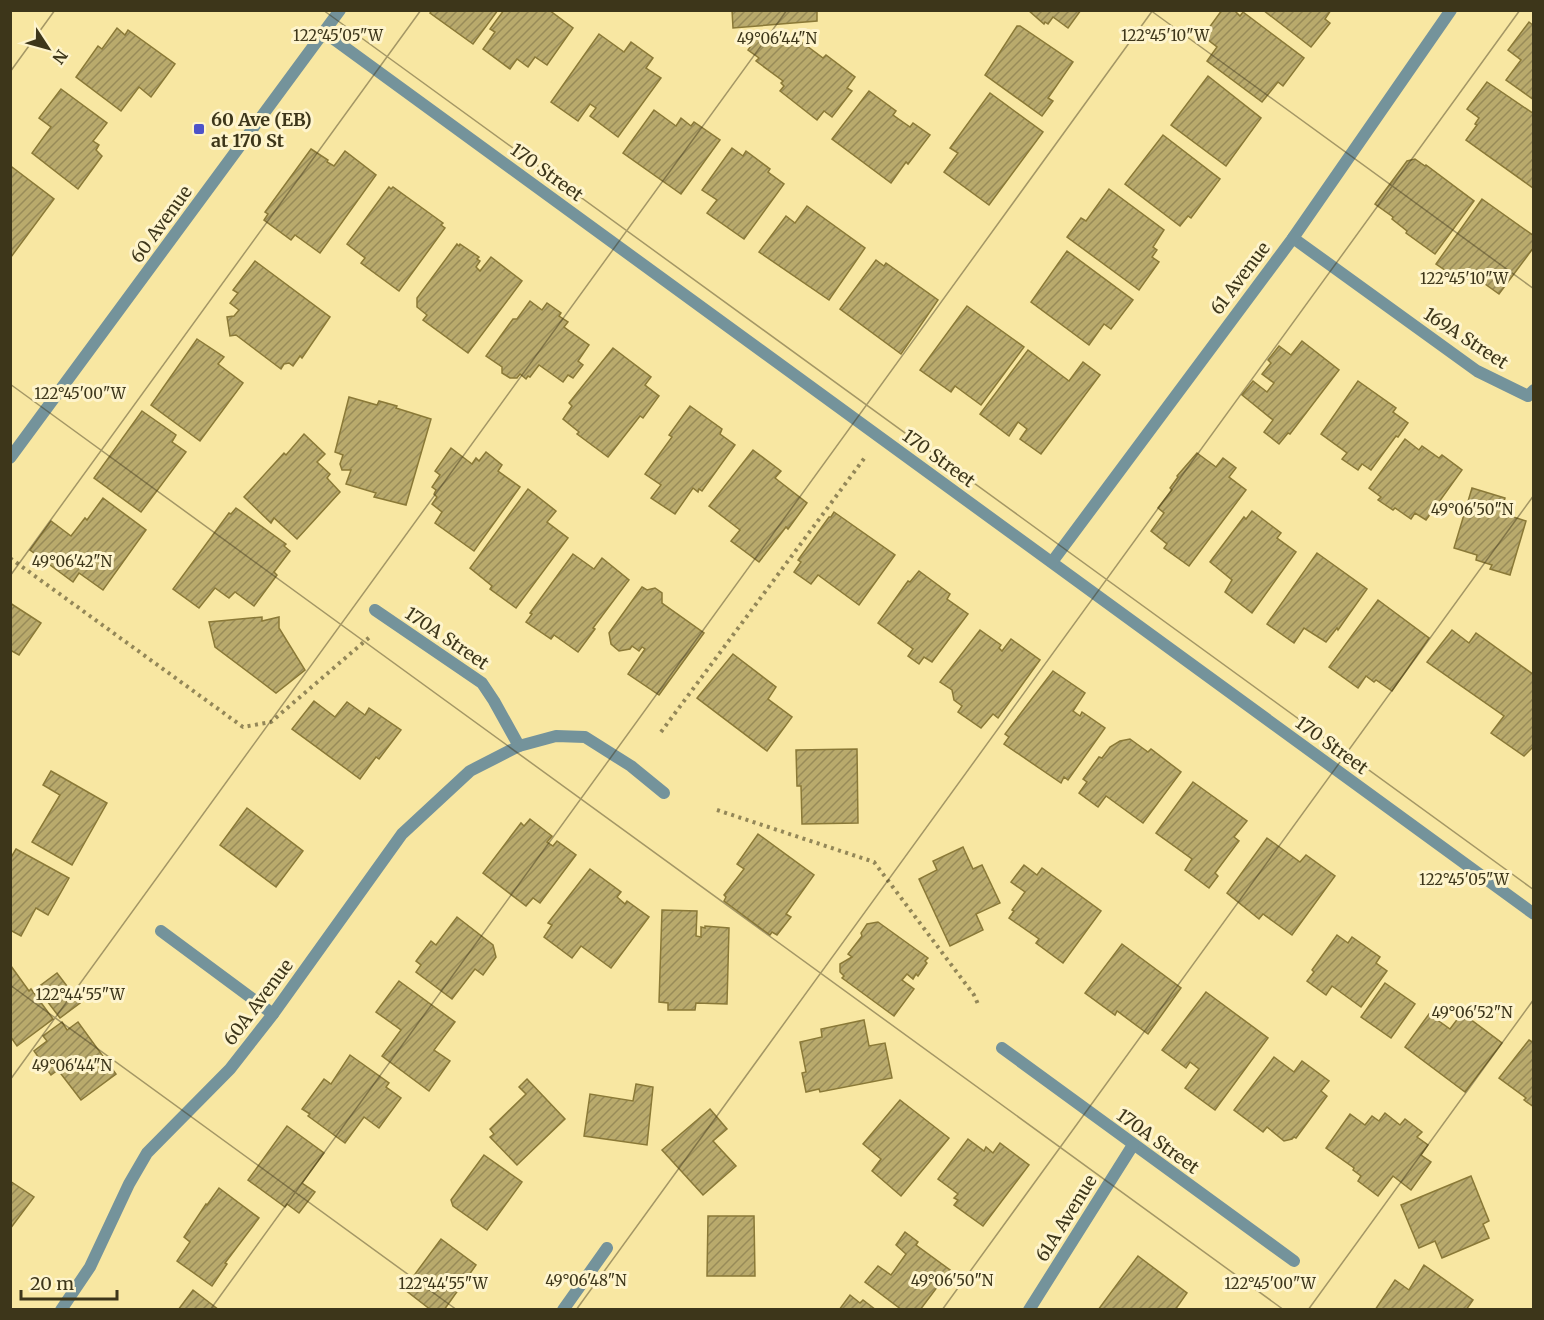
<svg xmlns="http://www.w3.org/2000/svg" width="1544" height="1320" font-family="Merriweather,serif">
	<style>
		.building { fill: url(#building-hatch); stroke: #8a7937; stroke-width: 1.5 }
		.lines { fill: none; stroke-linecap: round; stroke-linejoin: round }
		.path { stroke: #938758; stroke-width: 4; stroke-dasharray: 3 4.5; stroke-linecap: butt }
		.minor { stroke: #74939b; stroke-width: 12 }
		.tertiary { stroke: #74939b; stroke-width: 12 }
		.ticks { fill: none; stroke: #3d361a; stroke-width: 1.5; stroke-opacity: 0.45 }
		.poi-dot { fill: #4d53c9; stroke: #fef4cc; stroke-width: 2 }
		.labels { text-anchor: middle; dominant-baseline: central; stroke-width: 6; stroke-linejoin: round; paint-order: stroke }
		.poi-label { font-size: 18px; font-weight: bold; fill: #3d361a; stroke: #fef4cc; text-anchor: start }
		.street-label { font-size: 18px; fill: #3d361a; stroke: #fef4cc }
		.ticks-label { font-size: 15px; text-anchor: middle; fill: #3d361a; stroke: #fef4cc; stroke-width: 6; stroke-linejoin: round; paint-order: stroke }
	</style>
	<defs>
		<pattern id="building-hatch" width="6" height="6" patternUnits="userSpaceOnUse" patternTransform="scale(1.5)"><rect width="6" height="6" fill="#b9aa6c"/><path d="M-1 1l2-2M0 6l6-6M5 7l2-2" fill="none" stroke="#988b58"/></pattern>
	</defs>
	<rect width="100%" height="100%" fill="#f8e7a2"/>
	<g class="building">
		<polygon points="432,10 498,10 473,44 430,13"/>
		<polygon points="504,10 549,10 573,28 547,65 535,57 528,67 517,59 510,69 483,49 495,32 490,29"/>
		<polygon points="732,10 817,10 817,21 733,28"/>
		<polygon points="1028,10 1081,10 1068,28 1053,17 1048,24 1045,22 1044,24"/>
		<polygon points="1222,10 1234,10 1240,16 1243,12 1304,58 1283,86 1278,82 1262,102 1207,61 1217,47 1203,36"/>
		<polygon points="1263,10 1331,10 1325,19 1330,23 1311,47"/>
		<polygon points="1529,22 1534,26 1534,100 1506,80 1521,60 1508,50"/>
		<polygon points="1017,26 1020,26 1073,62 1048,98 1053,101 1042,116 985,75"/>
		<polygon points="117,28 125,35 128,30 175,64 151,97 139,87 121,111 76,77 98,46 102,49"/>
		<polygon points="599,34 624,52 631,42 653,58 646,68 661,78 618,137 590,116 596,108 590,104 578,121 551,102"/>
		<polygon points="759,34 769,42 775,36 787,45 789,41 791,43 795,37 823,58 826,55 855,77 847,88 852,91 832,117 824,111 817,120 780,91 784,86 781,83 783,81 756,61 759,58 748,50"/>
		<polygon points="1208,76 1261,118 1226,166 1171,125"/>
		<polygon points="1487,82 1534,114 1533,188 1466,140 1477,125 1475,124 1479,118 1467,109"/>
		<polygon points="61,89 107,123 93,141 99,145 96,150 102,156 78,189 32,153 51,127 39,118"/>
		<polygon points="869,91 896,111 893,115 910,127 913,123 930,135 908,164 906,162 891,183 832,139"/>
		<polygon points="990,93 1043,132 989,205 944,172 958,153 950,148"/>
		<polygon points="654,110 676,126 681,118 691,126 694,122 720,140 681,194 623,153"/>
		<polygon points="1163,135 1220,179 1191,218 1188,216 1180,226 1125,184"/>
		<polygon points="732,148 743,156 746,151 770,169 768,172 784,184 744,239 707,213 717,200 702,190"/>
		<polygon points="311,149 328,160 327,162 334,166 345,151 376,175 320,253 295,235 291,240 264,220 268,214 265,212"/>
		<polygon points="1415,159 1425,166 1426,165 1474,201 1435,254 1406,233 1407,231 1392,219 1393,217 1375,204 1407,161"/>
		<polygon points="12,167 54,199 11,257 10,169"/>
		<polygon points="389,187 391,189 393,187 443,223 441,225 445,228 399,291 361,263 365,258 347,244"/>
		<polygon points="1109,189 1164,230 1153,247 1157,250 1152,257 1159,262 1139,290 1067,237 1081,218 1086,221"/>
		<polygon points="1482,199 1534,236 1534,247 1499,294 1471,274 1464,283 1436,264"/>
		<polygon points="807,206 865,248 829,300 759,252 786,216 795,223"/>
		<polygon points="457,244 459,246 460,244 479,257 477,259 480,261 476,267 480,271 491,257 522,281 468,353 423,320 427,315 417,307 417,298"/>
		<polygon points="1067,251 1133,300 1111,329 1104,324 1089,345 1031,302"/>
		<polygon points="876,260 884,266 886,263 938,300 901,354 840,309"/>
		<polygon points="255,261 330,317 302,358 300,356 293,366 289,363 284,364 281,369 236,335 230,336 227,317 234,316 239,310 230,303 238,293 233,290"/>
		<polygon points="530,301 542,310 547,303 561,313 559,316 568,322 564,327 589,345 578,361 583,365 573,378 568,375 563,382 539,365 530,377 528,376 526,379 520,374 517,378 510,378 502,373 502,367 486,356 513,319 517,319"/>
		<polygon points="967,306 1024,347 981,405 955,386 951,392 920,370"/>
		<polygon points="197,339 224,357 218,364 243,383 200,441 151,405"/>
		<polygon points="1302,341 1339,370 1290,434 1288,433 1279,444 1264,432 1273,420 1242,395 1253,381 1267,392 1274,383 1262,374 1271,363 1268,360 1279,346 1291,355"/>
		<polygon points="613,348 651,377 645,385 659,396 643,418 640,416 608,457 577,434 579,432 563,419 572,406 569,403"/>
		<polygon points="1028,350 1069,381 1083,362 1100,375 1041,454 1020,439 1027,429 1018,422 1009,436 980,414"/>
		<polygon points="1358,381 1396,408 1393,412 1408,423 1398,437 1396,436 1371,470 1362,464 1358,470 1342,459 1347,453 1321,434"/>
		<polygon points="349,397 377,405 379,401 397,406 396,408 431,419 406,505 374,497 376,493 346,484 351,470 342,470 340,464 343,455 335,452"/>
		<polygon points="690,406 722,429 720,434 735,445 702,491 699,489 698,492 693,488 675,514 651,498 661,485 645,474 672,437 669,435"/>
		<polygon points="142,411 176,435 172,442 186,452 141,512 94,478"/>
		<polygon points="304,434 325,454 317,462 330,474 327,478 340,492 297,539 274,518 271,523 244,497 284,453 286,455"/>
		<polygon points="1405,439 1419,450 1422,446 1439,458 1442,455 1462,470 1426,520 1415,513 1411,519 1395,508 1393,510 1378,500 1381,497 1369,488"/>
		<polygon points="451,448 472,464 476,458 479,461 486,452 502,465 498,471 520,487 474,551 435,523 442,512 432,504 437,497 434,494 436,490 432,487 440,475 435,471"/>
		<polygon points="753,450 781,471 775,478 807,503 788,529 786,527 759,562 731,541 740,530 709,506"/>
		<polygon points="1197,453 1216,467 1223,458 1236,468 1229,477 1246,490 1189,566 1164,548 1167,544 1151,531 1164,513 1158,508 1172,490 1170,488 1178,477 1177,476"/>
		<polygon points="1472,488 1505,498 1501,513 1526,521 1510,575 1490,569 1492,565 1476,560 1477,555 1454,548"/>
		<polygon points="528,489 556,511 547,522 568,538 516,608 490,589 492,586 470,568"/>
		<polygon points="103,498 146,530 103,590 79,573 73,582 30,550 51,521 71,536 85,518 87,520"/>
		<polygon points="236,508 286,544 284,546 290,551 274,572 277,575 254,606 235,592 229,598 215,588 199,608 173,589 229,513 231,514"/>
		<polygon points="1252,511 1281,533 1277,538 1296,552 1252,613 1225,592 1232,580 1210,562 1244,517 1246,519"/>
		<polygon points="834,512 895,555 859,605 818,575 811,584 794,572 801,562 798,560 829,517 831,517"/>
		<polygon points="1317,553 1367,589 1338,630 1337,628 1326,642 1304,628 1294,643 1267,624"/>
		<polygon points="573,554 594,569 602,558 629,580 593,628 595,629 578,652 554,635 551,639 526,622 532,614 530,613"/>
		<polygon points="919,571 950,594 947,599 968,614 932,662 924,657 919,664 908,656 913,649 878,623 908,581 910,582"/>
		<polygon points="642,587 647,590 655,588 662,593 662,603 704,633 659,695 628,674 645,649 642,647 639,651 632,646 630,649 619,651 611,644 609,633"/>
		<polygon points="1378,600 1429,638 1392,691 1376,680 1374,682 1366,676 1358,688 1329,667"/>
		<polygon points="10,603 41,623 19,655 10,650"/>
		<polygon points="262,617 262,621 279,617 279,628 305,670 276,693 215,647 209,622"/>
		<polygon points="980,630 1001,645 999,648 1002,651 1011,639 1040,660 998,718 993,714 981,728 958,712 962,706 954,700 952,690 940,682"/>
		<polygon points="1452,630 1469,643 1476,633 1534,675 1534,746 1524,756 1491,733 1504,716 1427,662"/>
		<polygon points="733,654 776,687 768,699 792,717 767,751 697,698"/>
		<polygon points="1053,671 1085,693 1073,711 1080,716 1082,712 1105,728 1068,780 1064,777 1061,783 1004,744 1009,737 1005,734"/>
		<polygon points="314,701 335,717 347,702 365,715 369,708 401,730 379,759 376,757 360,779 292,729"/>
		<polygon points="1130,739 1148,752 1151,749 1181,772 1143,823 1106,796 1098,807 1079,793 1087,782 1083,779 1099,757 1102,758 1110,747 1120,741"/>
		<polygon points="857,749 858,823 802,824 801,786 797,786 796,750"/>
		<polygon points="51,771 107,803 72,865 32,842 60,795 43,785"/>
		<polygon points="1193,782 1247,821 1234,837 1239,841 1215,873 1218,876 1209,888 1185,870 1192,859 1156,833"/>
		<polygon points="247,808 303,851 276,887 220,845"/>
		<polygon points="530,819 552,836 547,842 553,846 557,841 576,855 540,903 533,898 526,906 483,873 521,823 524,826"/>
		<polygon points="758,834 814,875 786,914 791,917 777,935 772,932 770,935 724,901 726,897 724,895 744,869 737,864"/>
		<polygon points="1267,838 1300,862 1306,855 1335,876 1292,935 1263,914 1259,919 1227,893"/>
		<polygon points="963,847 973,869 982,865 1000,903 976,914 983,930 950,946 919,879 937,870 933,861"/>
		<polygon points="16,849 69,878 48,915 36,908 21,936 10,930 10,859"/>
		<polygon points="1024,865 1037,875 1042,868 1101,911 1063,963 1036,943 1039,939 1009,918 1014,911 1012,910 1025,892 1011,882"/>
		<polygon points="590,869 621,892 617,897 625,904 627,901 649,917 611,968 581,946 572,958 544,937 552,925 548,923"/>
		<polygon points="662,910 697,911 696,936 701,937 701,927 705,928 705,926 729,928 727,1004 696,1003 695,1010 668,1010 668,1003 659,1002"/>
		<polygon points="457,917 493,945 496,957 483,975 475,969 452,999 416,972 421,965 416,961 431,941 436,945"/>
		<polygon points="878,922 928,958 925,961 927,963 918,976 916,974 913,979 907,974 902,980 914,989 894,1016 842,978 844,976 840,972 840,964 852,957 848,954 862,936 861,933 867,924"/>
		<polygon points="1337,935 1348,943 1352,937 1380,957 1376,963 1387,971 1361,1007 1332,986 1326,995 1307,981 1314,972 1312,970"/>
		<polygon points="1122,944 1181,988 1148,1034 1117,1011 1115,1015 1085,993"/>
		<polygon points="11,966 29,991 31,989 53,1019 17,1046 10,1036"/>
		<polygon points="57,973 80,1003 60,1018 37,988"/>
		<polygon points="399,981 455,1022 434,1050 450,1061 429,1091 382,1056 401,1030 376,1012"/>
		<polygon points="1385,983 1415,1004 1391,1038 1361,1017"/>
		<polygon points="1206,992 1268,1038 1215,1110 1185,1088 1199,1069 1190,1062 1186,1068 1162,1050"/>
		<polygon points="1462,1013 1502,1043 1465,1092 1405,1047 1429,1014 1450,1029"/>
		<polygon points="864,1020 869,1046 885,1043 892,1078 820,1092 819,1089 806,1092 802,1073 806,1072 800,1042 822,1037 821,1029"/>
		<polygon points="62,1022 67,1030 78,1022 116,1074 81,1100 58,1070 51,1075 34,1051 47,1041 43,1036"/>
		<polygon points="1529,1040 1534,1043 1534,1107 1524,1100 1526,1098 1499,1078"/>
		<polygon points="350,1055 389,1083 386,1087 401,1098 379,1128 364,1117 345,1143 308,1116 310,1114 302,1109 324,1079 331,1084"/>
		<polygon points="1274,1057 1294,1072 1302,1061 1329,1081 1321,1091 1327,1096 1296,1138 1294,1137 1292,1139 1284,1141 1267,1127 1263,1132 1234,1110"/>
		<polygon points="527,1079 565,1119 517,1165 490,1137 494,1134 490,1129 526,1094 519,1087"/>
		<polygon points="636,1084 653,1087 647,1145 584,1136 590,1094 633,1101"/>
		<polygon points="900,1100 949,1138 901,1196 872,1171 881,1159 863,1144"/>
		<polygon points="710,1109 727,1129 713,1141 736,1166 703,1195 662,1150"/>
		<polygon points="1385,1113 1400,1125 1405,1119 1422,1132 1417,1137 1428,1145 1421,1155 1431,1162 1411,1190 1393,1176 1378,1196 1358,1181 1361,1176 1353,1170 1354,1168 1326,1148 1350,1114 1365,1125 1372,1116 1379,1121"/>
		<polygon points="287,1126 324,1153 302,1183 315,1192 299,1213 287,1204 285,1207 248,1180"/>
		<polygon points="968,1139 984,1151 986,1147 993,1153 1000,1143 1029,1165 983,1226 954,1205 958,1200 954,1198 958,1194 938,1179"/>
		<polygon points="484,1155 522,1182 487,1230 453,1206 451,1200"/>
		<polygon points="1471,1176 1489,1221 1483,1224 1489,1238 1442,1258 1435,1241 1419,1248 1401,1205"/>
		<polygon points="10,1181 34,1197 10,1229"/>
		<polygon points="219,1188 259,1218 225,1263 227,1264 212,1286 177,1261 190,1242 184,1237 206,1204 207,1205"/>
		<polygon points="708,1216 754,1216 755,1276 707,1276"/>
		<polygon points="905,1232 918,1242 916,1245 950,1270 920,1310 902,1310 865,1282 878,1266 891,1275 906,1254 896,1245"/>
		<polygon points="441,1239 476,1265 444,1310 431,1310 404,1289"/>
		<polygon points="1138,1256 1187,1293 1175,1310 1098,1310"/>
		<polygon points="1424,1265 1473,1300 1466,1310 1375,1310 1395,1280 1409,1290"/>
		<polygon points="193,1290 219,1310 178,1310"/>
		<polygon points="850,1295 860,1303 863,1300 876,1310 839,1310"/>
	</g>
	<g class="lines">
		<g class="path">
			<polyline points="10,558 243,727 271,722 372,635"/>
			<polyline points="661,732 866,456"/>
			<polyline points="717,810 874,862 974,995 978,1004"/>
		</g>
		<g class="minor">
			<polyline points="324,32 1534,914"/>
			<polyline points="1293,238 1477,371 1528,396 1534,390"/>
			<polyline points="1052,562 1293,238 1451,10"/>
			<polyline points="375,610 482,683 494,701 519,746"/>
			<polyline points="161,931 273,1014"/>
			<polyline points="1002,1048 1294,1261"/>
			<polyline points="61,1310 90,1267 129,1184 147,1153 230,1069 273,1014 402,834 470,771 519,746 556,736 585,737 631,766 664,793"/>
			<polyline points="563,1310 607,1248"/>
			<polyline points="1029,1310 1133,1145"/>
		</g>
		<polyline class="tertiary" points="10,458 340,10"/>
	</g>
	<path class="ticks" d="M323,10L1534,890M1150,10L1534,289M10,72L55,10M10,384L1284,1310M10,576L421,10M10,985L457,1310M10,1080L787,10M210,1310L1153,10M576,1310L1520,10M942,1310L1534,495M1308,1310L1534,999"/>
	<rect class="poi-dot" x="193" y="123" width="12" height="12" rx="3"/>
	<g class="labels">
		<g class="poi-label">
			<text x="211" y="119">60 Ave (EB)<tspan x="211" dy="21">at 170 St</tspan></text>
		</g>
		<g class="street-label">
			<text transform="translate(547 172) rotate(36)">170 Street</text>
			<text transform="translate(161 224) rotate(-54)">60 Avenue</text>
			<text transform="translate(1240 278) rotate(-53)">61 Avenue</text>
			<text transform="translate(1466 338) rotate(33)">169A Street</text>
			<text transform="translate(939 458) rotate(36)">170 Street</text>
			<text transform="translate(447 638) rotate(34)">170A Street</text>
			<text transform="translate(1332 745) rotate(36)">170 Street</text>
			<text transform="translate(258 1002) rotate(-53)">60A Avenue</text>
			<text transform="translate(1158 1141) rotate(36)">170A Street</text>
			<text transform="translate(1066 1218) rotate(-58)">61A Avenue</text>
		</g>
	</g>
	<g class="ticks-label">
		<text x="338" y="41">122°45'05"W</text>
		<text x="1165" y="41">122°45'10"W</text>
		<text x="777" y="44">49°06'44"N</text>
		<text x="1464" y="284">122°45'10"W</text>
		<text x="80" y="399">122°45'00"W</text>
		<text x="1472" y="515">49°06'50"N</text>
		<text x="72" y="567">49°06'42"N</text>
		<text x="1464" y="885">122°45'05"W</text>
		<text x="80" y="1000">122°44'55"W</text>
		<text x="1472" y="1018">49°06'52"N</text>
		<text x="72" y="1071">49°06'44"N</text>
		<text x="586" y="1286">49°06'48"N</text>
		<text x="952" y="1286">49°06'50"N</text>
		<text x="443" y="1289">122°44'55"W</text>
		<text x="1270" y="1289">122°45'00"W</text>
	</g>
	<rect width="1544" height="1320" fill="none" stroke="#3d361a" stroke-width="24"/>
	<g transform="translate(48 48) rotate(126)" stroke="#fef4cc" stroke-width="4.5" paint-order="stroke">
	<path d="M0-4.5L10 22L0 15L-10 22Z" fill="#3d361a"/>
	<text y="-9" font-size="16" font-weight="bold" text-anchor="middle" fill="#3d361a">N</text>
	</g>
	<path d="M21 1290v9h96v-9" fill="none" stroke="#3d361a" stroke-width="3"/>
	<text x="30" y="1290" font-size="18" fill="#3d361a" stroke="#fef4cc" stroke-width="4.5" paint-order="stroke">20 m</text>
</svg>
